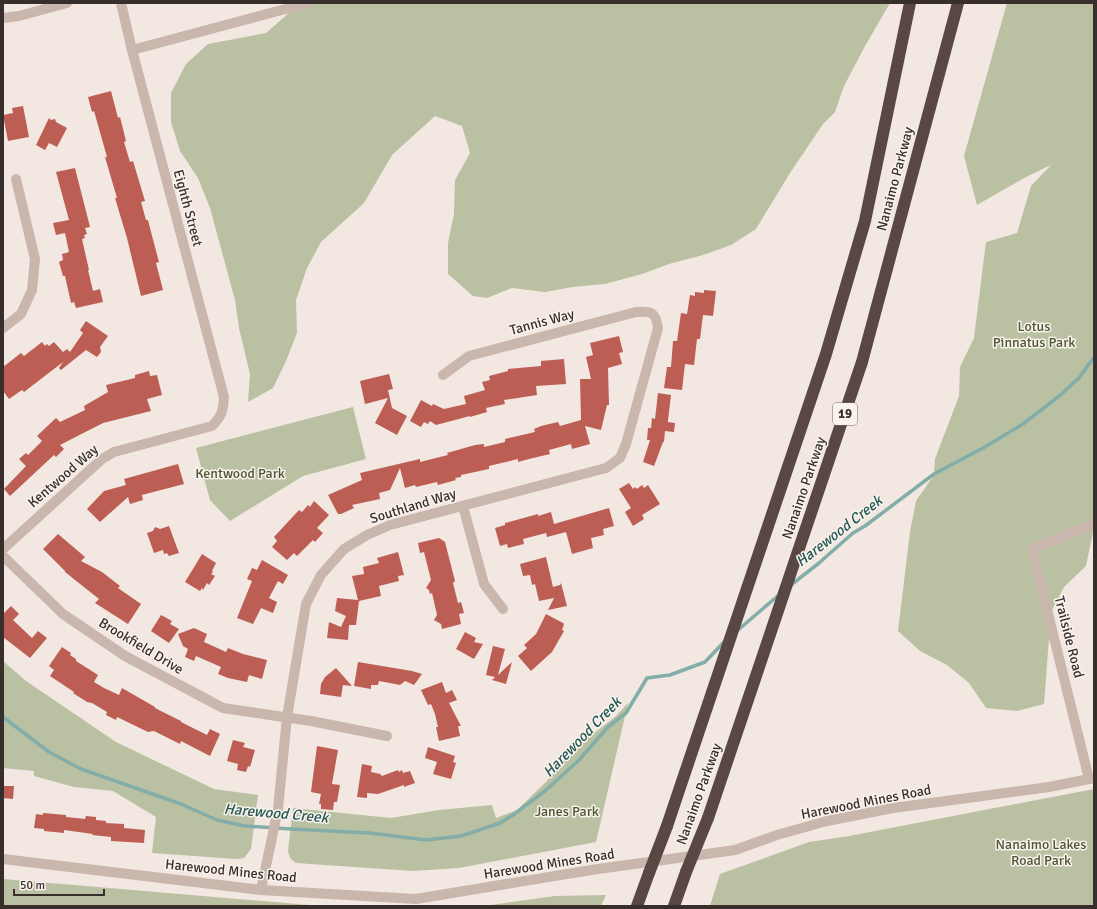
<svg xmlns="http://www.w3.org/2000/svg" width="1097" height="909" font-family="Signika,sans-serif">
	<style>
		.green { fill: #bac0a2 }
		.lines { fill: none; stroke-linecap: round; stroke-linejoin: round }
		.stream { stroke: #82ada8; stroke-width: 3.5 }
		.building { fill: #bd5e54 }
		.street { stroke: #c9b6ad; stroke-width: 10 }
		.highway { stroke: #594743; stroke-width: 12 }
		.highway-bridge { stroke: #594743; stroke-width: 12 }
		.labels { text-anchor: middle; dominant-baseline: central; stroke-width: 3; stroke-linejoin: round; paint-order: stroke }
		.shield { fill: #f9f2ed; stroke: #726965; stroke-width: 1 }
		.shield-label { font-size: 13px; font-weight: bold; fill: #382e2b }
		.street-label { font-size: 14px; fill: #382e2b; stroke: #f9f2ed }
		.park-label { font-size: 14px; fill: #4d5531; stroke: #f9f2ed }
		.water-label { font-size: 15px; font-style: italic; fill: #245753; stroke: #f9f2ed }
	</style>
	<rect width="100%" height="100%" fill="#f2e7e1"/>
	<g class="green">
		<polygon points="311,3 890,3 865,46 844,86 835,112 823,124 790,173 756,229 731,245 703,255 669,264 642,274 605,284 572,287 545,292 512,288 487,298 473,296 448,274 448,243 454,214 455,180 470,153 462,126 435,116 392,155 364,203 321,242 307,268 296,300 297,333 286,361 273,388 248,402 250,374 239,328 235,300 210,208 198,178 180,151 171,122 171,93 186,64 208,44 266,33 290,12"/>
		<polygon points="1007,3 1094,3 1094,527 1086,566 1064,587 1051,612 1044,704 1017,711 986,708 969,683 947,665 920,651 898,631 910,532 916,501 934,475 935,459 959,396 960,367 974,338 986,242 1017,233 1031,186 1051,165 1026,177 977,205 964,156"/>
		<polygon points="353,407 366,459 303,476 230,521 210,500 196,448"/>
		<polygon points="3,661 26,681 116,742 214,789 258,795 251,849 244,858 237,859 152,853 156,817 113,791 74,787 34,776 34,771 3,768"/>
		<polygon points="628,703 596,842 459,868 413,871 296,863 290,858 288,851 293,808 391,818 439,810 492,805 496,818 517,810 546,782 569,752 615,717"/>
		<polygon points="1094,789 1094,906 710,906 720,874 809,842 849,836"/>
		<polygon points="3,879 321,906 3,906"/>
		<polygon points="606,895 601,906 484,906 555,896"/>
	</g>
	<g class="lines">
		<g class="stream">
			<polyline points="791,585 819,563 853,533 865,526 934,474 983,448 1023,424 1058,397 1079,378 1094,357"/>
			<polyline points="738,630 780,594"/>
			<polyline points="3,717 49,752 81,769 181,804 217,820 245,826 291,829 370,833 426,840 461,836 500,823 513,815 545,791 579,760 608,727 626,713 647,678 670,675 705,662 724,642"/>
		</g>
	</g>
	<g class="building">
		<polygon points="111,91 118,118 120,117 126,141 124,142 130,162 133,161 145,201 141,202 146,220 148,220 151,232 159,262 156,263 163,290 141,296 127,238 115,198 117,198 105,157 107,157 94,111 92,112 88,97"/>
		<polygon points="23,106 29,137 8,141 3,115 13,113 12,108"/>
		<polygon points="49,118 51,120 55,119 56,122 67,128 57,147 49,143 45,150 36,145"/>
		<polygon points="75,168 90,227 85,228 87,234 84,235 85,238 82,239 89,270 88,270 93,291 100,289 103,302 76,308 74,302 71,303 65,276 63,276 59,262 63,260 62,254 69,252 65,233 56,235 53,223 69,220 56,172"/>
		<polygon points="704,290 716,291 713,316 703,315 700,339 697,339 694,365 685,364 682,390 664,388 667,367 671,367 673,341 677,341 681,313 687,314 690,295 695,296 695,292 704,293"/>
		<polygon points="86,321 108,336 100,347 101,352 97,357 86,350 61,370 59,368 63,362 24,392 22,390 9,399 3,391 3,367 21,353 24,356 42,342 45,346 47,344 49,346 54,342 63,352 67,349 70,352 83,333 80,330"/>
		<polygon points="619,336 623,352 619,353 622,364 608,368 609,405 607,405 601,430 585,426 590,444 572,449 571,444 549,450 550,454 529,459 518,462 518,459 489,466 489,469 461,475 461,477 455,478 456,480 438,485 437,482 416,487 415,485 405,488 400,468 390,490 379,493 380,499 352,505 354,508 341,514 338,514 328,495 362,480 360,473 420,459 420,462 448,455 447,453 475,445 484,444 484,447 505,442 505,439 535,432 534,429 541,426 558,422 560,426 581,420 580,379 591,379 586,357 593,355 590,343"/>
		<polygon points="564,359 566,384 536,386 537,395 504,400 505,404 486,408 487,412 470,417 470,416 436,425 430,421 428,424 424,422 421,427 410,421 421,400 432,406 433,404 444,409 466,404 464,396 485,390 482,382 490,380 489,376 508,371 508,369 541,366 541,361"/>
		<polygon points="149,371 150,376 157,375 162,395 147,399 151,411 103,423 60,445 64,449 56,457 54,455 10,496 4,489 26,466 19,459 26,453 28,455 42,441 37,436 56,418 60,422 85,410 84,406 108,392 106,385 135,378 135,375"/>
		<polygon points="389,374 393,389 388,390 392,408 407,416 397,435 375,423 388,398 365,404 360,381"/>
		<polygon points="658,393 671,395 668,420 668,422 675,423 674,432 665,431 664,442 663,442 654,466 643,462 650,440 647,440 648,428 651,428 652,418 655,419"/>
		<polygon points="178,464 184,484 142,495 143,500 130,504 128,497 100,522 87,509 104,491 126,485 124,479"/>
		<polygon points="629,483 633,489 635,487 637,489 642,485 644,488 648,485 660,504 642,515 644,519 633,526 625,512 631,508 619,489"/>
		<polygon points="314,501 329,515 317,528 323,533 315,542 313,540 297,556 294,553 287,560 272,547 277,541 274,537 299,510 302,512 308,505 310,507"/>
		<polygon points="609,508 614,526 603,529 604,535 591,538 593,548 572,554 566,532 547,537 546,533 523,539 524,544 508,548 507,544 500,546 495,528 505,525 505,523 538,514 538,516 551,512 554,524"/>
		<polygon points="169,526 179,553 169,556 167,553 164,554 163,550 154,553 147,533 153,531 155,527 160,529"/>
		<polygon points="58,534 85,557 81,561 102,572 120,586 118,588 141,604 128,624 95,603 99,599 65,572 65,571 43,549"/>
		<polygon points="439,538 445,542 455,581 453,583 458,603 461,602 464,613 459,614 461,624 442,629 441,624 434,620 437,615 432,593 430,594 429,590 426,588 431,580 424,552 420,553 418,543"/>
		<polygon points="398,552 404,575 398,576 399,581 379,586 381,596 359,601 356,625 349,625 348,640 327,638 329,622 341,627 346,616 335,611 337,598 358,600 352,576 364,574 363,567 379,563 377,558"/>
		<polygon points="202,554 216,563 212,571 213,572 211,574 215,576 209,585 207,583 203,590 202,588 200,591 185,582"/>
		<polygon points="546,557 553,587 560,585 561,583 567,606 548,610 554,598 539,601 535,584 532,585 530,575 523,576 520,564"/>
		<polygon points="262,560 288,575 283,584 278,581 269,598 277,602 273,613 261,608 253,624 237,618 252,581 247,579 252,568 257,570"/>
		<polygon points="11,606 19,614 13,620 32,638 38,631 47,638 30,658 3,637 3,612 4,613"/>
		<polygon points="546,614 563,623 564,624 562,630 564,631 552,652 531,671 518,656 527,648 524,645 536,634"/>
		<polygon points="161,615 172,621 170,624 179,629 169,643 151,631"/>
		<polygon points="194,628 207,634 204,642 226,652 228,648 243,654 267,660 262,679 249,675 247,682 228,678 218,674 221,667 196,656 194,661 185,657 188,649 183,646 178,634"/>
		<polygon points="465,632 476,638 474,642 483,644 474,659 456,649"/>
		<polygon points="493,646 505,649 498,675 512,662 506,684 492,680 495,677 486,675"/>
		<polygon points="62,647 71,653 70,655 76,659 76,661 98,675 94,682 104,688 119,695 122,688 155,707 155,708 181,721 181,722 207,735 210,729 220,734 210,756 181,741 180,744 154,731 148,732 117,717 116,720 106,715 107,712 92,703 87,702 73,693 74,692 50,676 54,670 49,666"/>
		<polygon points="358,662 412,671 422,674 414,685 405,681 400,685 379,681 378,685 371,685 371,689 354,686"/>
		<polygon points="336,668 352,686 343,685 341,697 320,694 321,684 325,677"/>
		<polygon points="442,682 446,693 452,690 457,700 449,703 461,726 458,726 460,736 439,741 436,727 438,727 435,714 431,704 428,705 421,690"/>
		<polygon points="233,740 245,743 243,747 255,750 250,767 248,766 246,772 237,770 238,764 227,761"/>
		<polygon points="317,746 338,750 332,784 340,785 337,802 334,802 333,810 321,809 321,804 319,804 321,794 311,792"/>
		<polygon points="428,747 455,756 453,762 456,763 451,779 433,774 437,762 425,758"/>
		<polygon points="362,764 372,766 371,772 380,774 382,776 398,770 399,772 402,770 403,773 410,771 415,783 404,787 404,785 378,794 367,793 367,798 357,797"/>
		<polygon points="3,786 14,786 13,799 3,798"/>
		<polygon points="43,813 66,815 66,817 85,819 86,816 96,817 96,820 106,821 106,823 124,824 124,828 145,830 144,843 111,841 111,837 92,835 93,834 64,830 64,833 44,831 44,829 34,828 36,814 43,815"/>
	</g>
	<g class="lines">
		<g class="street">
			<polyline points="3,18 19,16 67,3"/>
			<polyline points="132,50 308,3"/>
			<polyline points="3,328 21,314 32,290 35,259 16,179"/>
			<polyline points="463,506 484,584 503,609"/>
			<path d="M3,549L102,459L114,452L212,426C222,416 223,411 224,397L132,50L121,3"/>
			<polyline points="3,556 63,614 125,656 223,708 311,721 387,736"/>
			<polyline points="1089,779 1032,549 1086,527 1094,523"/>
			<polyline points="3,859 261,890 416,899 591,870 735,850 777,835 827,821 893,808 1049,787 1094,778"/>
			<path d="M261,890L278,809L287,717L306,604L321,575L344,549L367,535L390,525L606,468L620,458L626,444L658,328C656,312 651,311 636,312L469,356L443,375"/>
		</g>
		<g class="highway">
			<polyline points="708,818 862,362 958,3"/>
			<polyline points="667,826 826,354 865,221 910,3"/>
			<polyline points="637,906 649,873"/>
			<polyline points="674,906 686,872"/>
		</g>
		<g class="highway-bridge">
			<polyline points="686,872 708,818"/>
			<polyline points="649,873 667,826"/>
		</g>
	</g>
	<g class="labels">
		<rect class="shield" x="833" y="403" width="24" height="22" rx="3"/>
		<g class="shield-label">
			<text x="845" y="414">19</text>
		</g>
		<g class="street-label">
			<text transform="translate(895 179) rotate(-75)">Nanaimo Parkway</text>
			<text transform="translate(188 208) rotate(75)">Eighth Street</text>
			<text transform="translate(542 322) rotate(-15)">Tannis Way</text>
			<text transform="translate(63 476) rotate(-41)">Kentwood Way</text>
			<text transform="translate(804 488) rotate(-71)">Nanaimo Parkway</text>
			<text transform="translate(413 506) rotate(-17)">Southland Way</text>
			<text transform="translate(1069 637) rotate(76)">Trailside Road</text>
			<text transform="translate(141 646) rotate(31)">Brookfield Drive</text>
			<text transform="translate(699 794) rotate(-70)">Nanaimo Parkway</text>
			<text transform="translate(866 802) rotate(-11)">Harewood Mines Road</text>
			<text transform="translate(549 864) rotate(-9)">Harewood Mines Road</text>
			<text transform="translate(231 871) rotate(6)">Harewood Mines Road</text>
		</g>
		<g class="park-label">
			<text x="1034" y="326">Lotus<tspan x="1034" dy="16">Pinnatus Park</tspan></text>
			<text x="240" y="473">Kentwood Park</text>
			<text x="567" y="811">Janes Park</text>
			<text x="1041" y="844">Nanaimo Lakes<tspan x="1041" dy="16">Road Park</tspan></text>
		</g>
		<g class="water-label">
			<text transform="translate(839 531) rotate(-38)">Harewood Creek</text>
			<text transform="translate(582 737) rotate(-46)">Harewood Creek</text>
			<text transform="translate(276 813) rotate(5)">Harewood Creek</text>
		</g>
	</g>
	<rect width="1097" height="909" fill="none" stroke="#382e2b" stroke-width="8"/>
	<path d="M14 889v6h90v-6" fill="none" stroke="#382e2b" stroke-width="2"/>
	<text x="20" y="889" font-size="12" fill="#382e2b" stroke="#f9f2ed" stroke-width="3" paint-order="stroke">50 m</text>
</svg>
